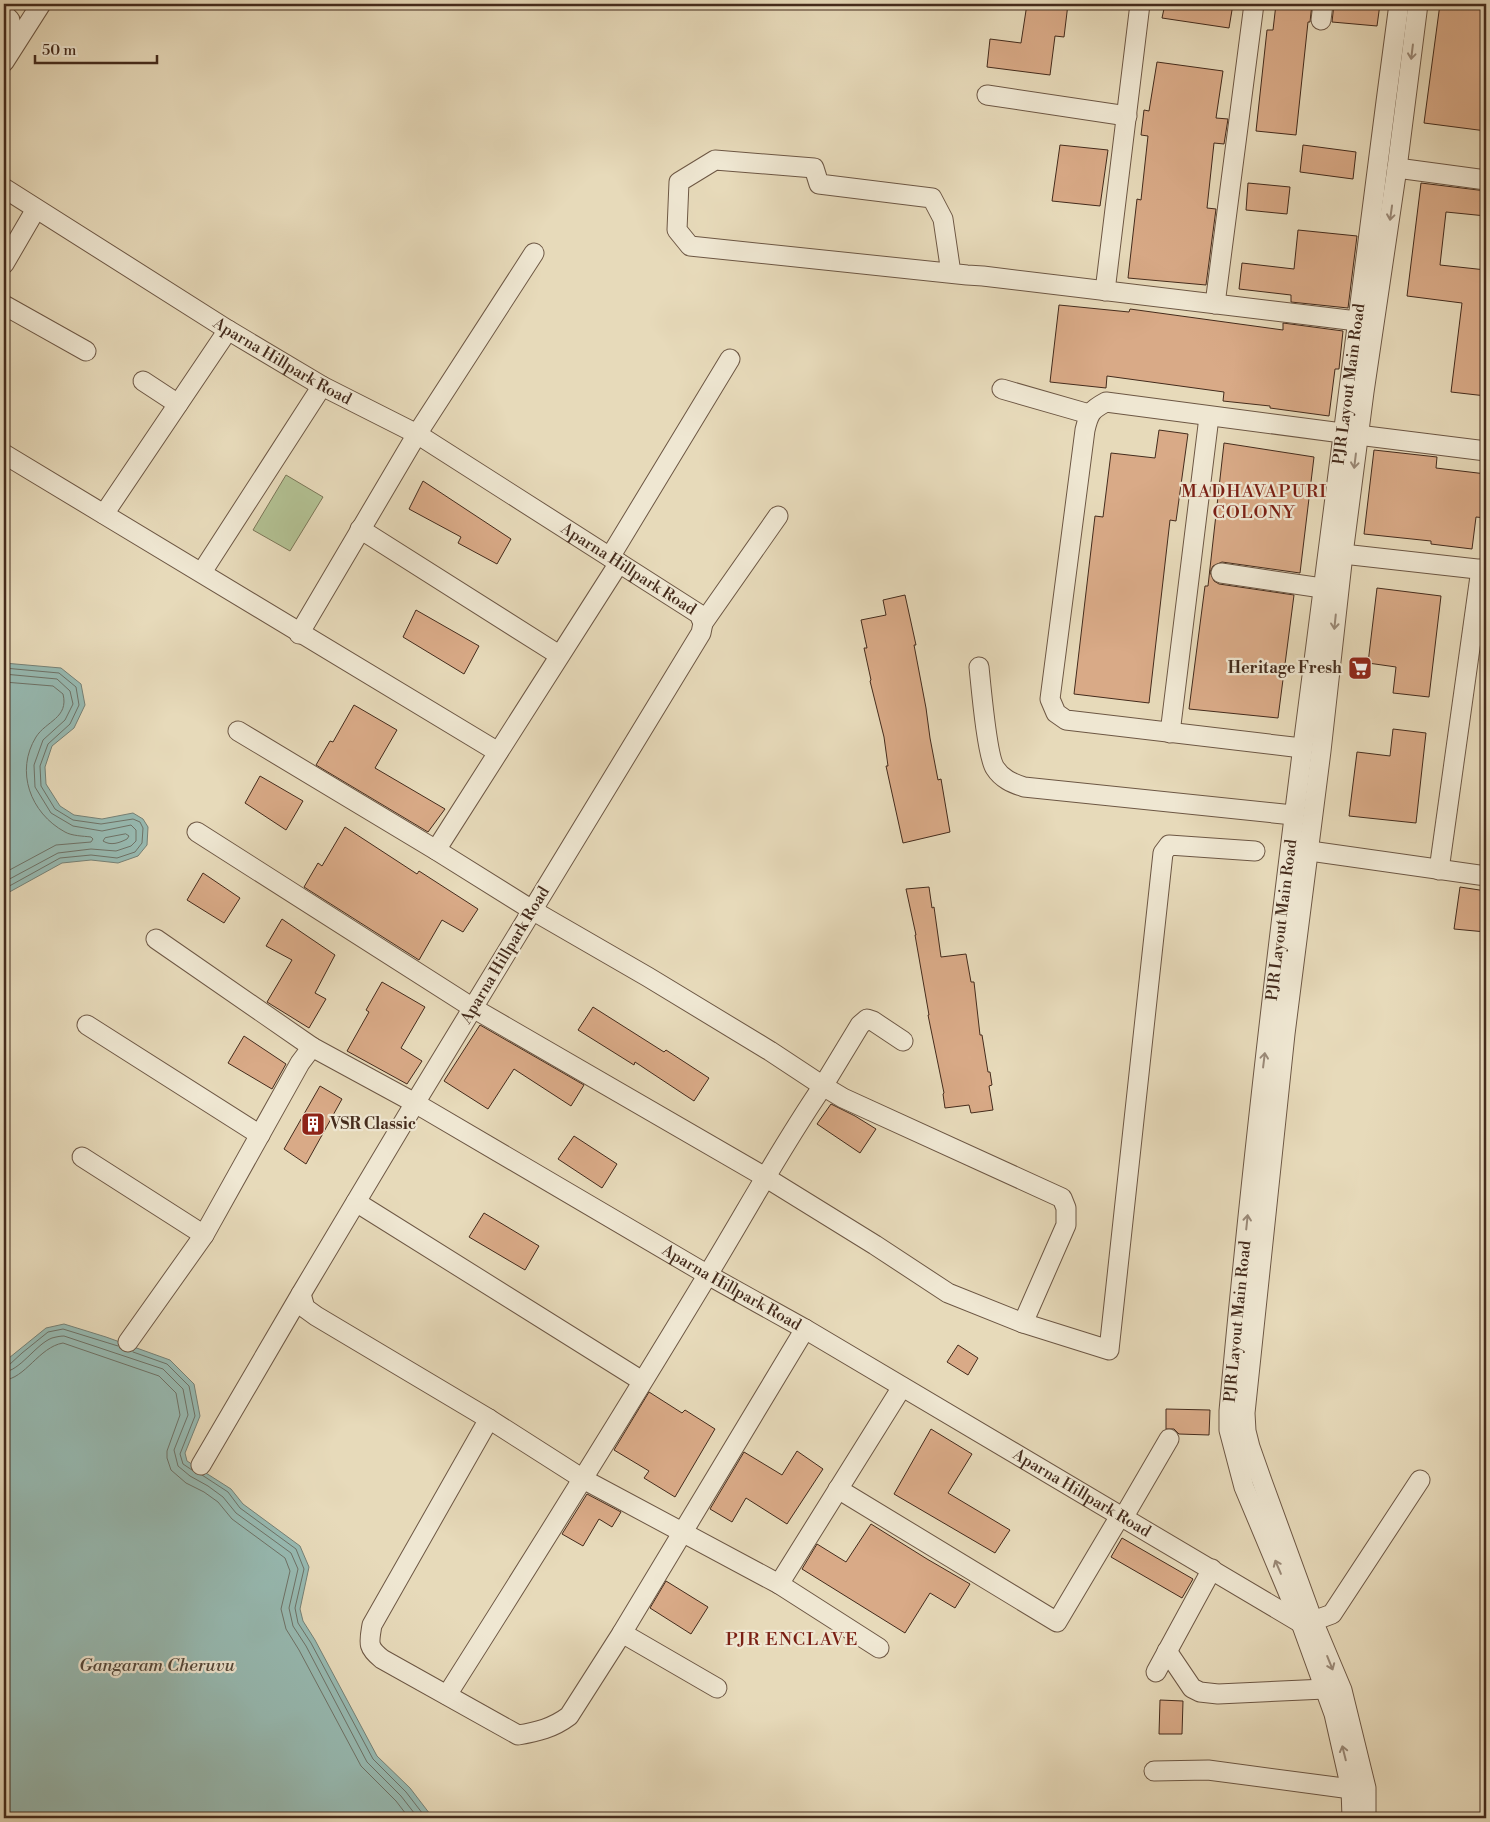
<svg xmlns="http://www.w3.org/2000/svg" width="1490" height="1822" font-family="'Libre Bodoni',serif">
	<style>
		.green { fill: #b2c092; stroke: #7b7657 }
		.water { fill: #97bab2; stroke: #768176 }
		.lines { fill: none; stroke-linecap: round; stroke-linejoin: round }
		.shore { stroke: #6e7267; stroke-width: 1 }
		.building { fill: #d9aa87; stroke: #442b1c }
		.minor-casing { stroke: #6d5744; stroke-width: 21 }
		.minor { stroke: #efe7d2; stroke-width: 19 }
		.oneway { stroke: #9a8977 }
		.labels { text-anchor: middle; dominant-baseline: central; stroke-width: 4.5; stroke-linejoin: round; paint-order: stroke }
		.street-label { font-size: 16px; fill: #442b1c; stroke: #efe7d2 }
		.poi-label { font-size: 16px; font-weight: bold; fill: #442b1c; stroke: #efe7d2; text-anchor: end }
		.neighbourhood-label { font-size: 18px; letter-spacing: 1px; fill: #7a1f14; stroke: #efe7d2 }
		.water-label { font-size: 18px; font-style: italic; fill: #55483a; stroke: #efe7d2 }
	</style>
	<rect width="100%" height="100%" fill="#e7daba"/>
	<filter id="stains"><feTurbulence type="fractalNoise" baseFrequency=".004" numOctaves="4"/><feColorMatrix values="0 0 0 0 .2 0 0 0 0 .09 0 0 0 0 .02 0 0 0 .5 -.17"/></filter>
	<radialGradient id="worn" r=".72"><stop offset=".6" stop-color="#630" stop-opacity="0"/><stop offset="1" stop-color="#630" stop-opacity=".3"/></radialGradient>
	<polygon class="green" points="286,475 323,497 290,551 253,530"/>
	<g class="water">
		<polygon points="4,663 61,668 81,684 85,705 74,728 52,746 45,767 46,784 60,806 74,815 102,819 133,813 143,819 148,827 147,845 138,856 118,863 91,860 62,863 4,895"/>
		<polygon points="64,1324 106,1337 170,1360 194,1384 200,1416 185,1453 187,1461 231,1489 243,1504 300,1546 309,1567 300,1609 303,1621 315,1640 377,1756 410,1788 433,1818 4,1818 4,1362 46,1328"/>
	</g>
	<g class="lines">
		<g class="shore">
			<polyline points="4,668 59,673 76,687 79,705 70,724 48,744 40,766 41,786 55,809 73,820 101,824 133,819 140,822 143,828 142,843 135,852 117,858 91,855 60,858 4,889"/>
			<polyline points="4,674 57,679 70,691 73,704 65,720 43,740 34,765 35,787 51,813 73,826 102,831 131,825 136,830 136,841 131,846 116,851 91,849 58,853 4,882"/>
			<path d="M4,682L53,686L63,694C69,718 46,721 36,737C15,771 30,813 65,832C72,836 83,836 91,837L93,839L91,842L56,845L4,873"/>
			<path d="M126,834L129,836L127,839C119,843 111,846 103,841L105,838Z"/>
			<polyline points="133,1352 167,1364 189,1386 195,1416 180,1454 183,1464 192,1470"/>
			<polyline points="4,1366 9,1365 22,1353 48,1332 63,1329 118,1346"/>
			<path d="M4,1372C20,1371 36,1344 52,1338C56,1337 60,1336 64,1336L163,1369L183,1389L188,1415L174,1450L178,1466L190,1476L208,1486L223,1497L236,1513L291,1553L298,1569L289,1608L293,1626L306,1646L367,1762L401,1796L418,1818"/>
			<path d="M4,1380C25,1379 39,1347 63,1343L159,1376L176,1393L180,1415L167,1451V1458L171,1470L186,1483L204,1492L218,1502L232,1519L285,1558L290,1571L281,1609L286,1629L299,1650L361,1766L396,1801L409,1818"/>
			<polyline points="202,1475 228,1492 240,1508 296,1549 304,1569 295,1608 298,1623 311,1643 373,1759 406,1792 426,1818"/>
		</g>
	</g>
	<g class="building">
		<polygon points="1027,4 1068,4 1064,37 1055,36 1050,75 987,67 990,39 1021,43"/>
		<polygon points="1165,4 1233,4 1229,28 1162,18"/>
		<polygon points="1276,4 1312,4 1310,22 1308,22 1296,135 1256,131 1267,30 1273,30"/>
		<polygon points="1334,4 1380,4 1377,26 1332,22"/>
		<polygon points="1440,4 1451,4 1486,9 1486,131 1424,123"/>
		<polygon points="1157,62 1223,71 1216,118 1228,119 1224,144 1214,143 1207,208 1216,209 1206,285 1128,278 1137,199 1141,200 1148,136 1141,135 1144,110 1149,111"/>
		<polygon points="1060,145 1108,150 1100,206 1052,201"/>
		<polygon points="1303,145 1356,152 1353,179 1300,172"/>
		<polygon points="1248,183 1290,187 1287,214 1246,210"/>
		<polygon points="1421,183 1486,191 1486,216 1446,212 1440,265 1486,270 1486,396 1451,392 1462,303 1407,296"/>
		<polygon points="1298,230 1357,236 1348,308 1291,302 1291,295 1239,289 1242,263 1294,269"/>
		<polygon points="1059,305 1129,312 1130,309 1283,330 1283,323 1343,331 1339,369 1335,369 1329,416 1270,408 1270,406 1223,401 1224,392 1107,376 1106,388 1050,382"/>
		<polygon points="1159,430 1188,434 1176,521 1170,520 1149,703 1074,694 1095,516 1103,517 1111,453 1155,458"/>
		<polygon points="1224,443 1314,457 1300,573 1222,562 1213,566 1210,572 1214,581 1219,584 1294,595 1278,718 1189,709 1205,586 1208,586"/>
		<polygon points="1374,450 1437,457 1436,468 1486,474 1486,518 1476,517 1472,549 1431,544 1431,541 1364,534"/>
		<polygon points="423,481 511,539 497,564 458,543 461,537 409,509"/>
		<polygon points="1377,588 1441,596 1429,697 1393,693 1396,667 1368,663"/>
		<polygon points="905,595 916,645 914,645 926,708 930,738 938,780 941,779 950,832 903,843 886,766 888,766 884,737 870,681 871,680 864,648 867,648 861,620 886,615 883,600"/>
		<polygon points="416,610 479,646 464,674 403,637"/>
		<polygon points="354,705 397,730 375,768 445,809 428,832 316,765 330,741 333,742"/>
		<polygon points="1393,729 1426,733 1416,823 1349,816 1357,752 1390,756"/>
		<polygon points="260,776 303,801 286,830 245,803"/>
		<polygon points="345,827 417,874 419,871 478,909 463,932 442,920 419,960 304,887 318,863 322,866"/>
		<polygon points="203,873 240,898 224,923 187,900"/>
		<polygon points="929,887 932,908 934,907 941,957 966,954 971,982 974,982 980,1035 982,1035 988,1072 990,1072 992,1085 989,1086 993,1110 971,1113 969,1105 945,1108 943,1094 944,1093 928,1015 929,1015 915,935 916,935 906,889"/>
		<polygon points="1460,887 1486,891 1486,932 1454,929"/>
		<polygon points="282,919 335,955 315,993 326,999 309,1028 267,1002 292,960 266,946"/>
		<polygon points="382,982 425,1007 401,1048 422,1061 407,1084 347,1051 369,1012 366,1010"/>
		<polygon points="593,1007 664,1052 666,1050 709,1078 694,1101 635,1062 634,1065 578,1030"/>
		<polygon points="480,1025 584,1085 571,1106 514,1069 488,1109 444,1081"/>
		<polygon points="244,1036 286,1064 272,1089 228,1063"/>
		<polygon points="320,1086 342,1099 306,1164 284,1149"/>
		<polygon points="831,1104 855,1116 876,1129 860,1153 817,1124"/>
		<polygon points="574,1136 617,1164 602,1188 558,1159"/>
		<polygon points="484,1213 539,1246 525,1270 469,1237"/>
		<polygon points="958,1345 978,1358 968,1375 947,1362"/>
		<polygon points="649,1392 682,1413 685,1410 715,1429 675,1497 644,1478 649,1471 614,1450"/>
		<polygon points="1166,1409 1210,1410 1209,1435 1179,1434 1174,1429 1166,1429"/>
		<polygon points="931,1429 972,1454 948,1493 1010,1530 995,1553 894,1494"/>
		<polygon points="797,1451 823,1469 787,1524 746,1498 732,1522 710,1509 744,1452 782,1475"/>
		<polygon points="587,1494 621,1512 612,1527 599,1519 583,1546 562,1534"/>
		<polygon points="871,1524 927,1559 970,1584 955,1608 930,1593 905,1633 802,1569 817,1544 846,1562"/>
		<polygon points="1122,1538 1193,1579 1182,1598 1111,1557"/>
		<polygon points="666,1581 708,1607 691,1634 650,1608"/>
		<polygon points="1160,1700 1183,1701 1182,1734 1159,1734"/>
	</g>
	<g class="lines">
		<g class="minor-casing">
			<g id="minor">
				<polyline points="4,14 10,20 10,24 4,34"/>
				<polyline points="1321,20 1323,4"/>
				<polyline points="4,62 41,4"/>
				<polyline points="987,95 1127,116"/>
				<polyline points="1397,168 1486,180"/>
				<path id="s1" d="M4,188L228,330L322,386L417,434L699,614L703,623L701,633L415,1103L301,1294L201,1465"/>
				<polyline points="4,264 36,209"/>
				<polyline points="951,273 943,219 932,198 819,184 814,168 715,160 679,182 677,230 690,246 967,275 983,276 1357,321"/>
				<polyline points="1105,291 1140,4"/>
				<polyline points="1215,304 1254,4"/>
				<polyline points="4,305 86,351"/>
				<polyline points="143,381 178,404"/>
				<polyline points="1002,389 1089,414"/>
				<polyline points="1358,435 1486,451"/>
				<path d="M4,454C169,553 333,654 498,752"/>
				<polyline points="104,514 228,330"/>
				<polyline points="360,529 559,655"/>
				<polyline points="1343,554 1486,570"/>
				<polyline points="610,557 730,359"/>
				<polyline points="202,572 322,386"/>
				<polyline points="1221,573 1322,588"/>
				<polyline points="703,623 778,516"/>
				<polyline points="299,634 417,434 534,253"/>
				<path d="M979,667C981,686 987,756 995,768C1002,779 1012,783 1024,787L1293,815"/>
				<polyline points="238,731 436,850 532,910 648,977 770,1051 823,1086 860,1025 867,1019 873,1021 903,1041"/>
				<polyline points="1170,733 1209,417"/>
				<path d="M1302,748L1066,720L1056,713L1050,699L1085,430C1089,413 1091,410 1106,402L1342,433"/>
				<polyline points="197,832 473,1008 765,1177 875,1245 948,1293 1023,1323 1109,1350 1163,853 1169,845 1255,851"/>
				<polyline points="1296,849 1486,876"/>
				<polyline points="436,850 619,563"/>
				<polyline points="1439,870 1481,569"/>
				<polyline points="156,939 312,1047"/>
				<polyline points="87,1025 260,1135"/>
				<polyline points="82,1157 204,1235"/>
				<polyline points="356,1202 642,1381"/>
				<polyline points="301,1294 305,1308 316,1316 489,1419 583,1479 779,1584 879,1648"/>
				<path id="s2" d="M128,1342L204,1235L300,1063L312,1047L415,1103L708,1275L805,1329L1301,1623L1313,1621L1332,1614L1420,1480"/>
				<path d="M489,1419L372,1625C369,1643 367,1647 382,1659L518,1735C537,1732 553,1728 569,1716L622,1633L805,1329"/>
				<polyline points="838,1489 1057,1622 1120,1516"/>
				<polyline points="1123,1518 1169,1439"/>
				<polyline points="779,1584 902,1387"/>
				<polyline points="622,1633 717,1688"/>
				<polyline points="1167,1651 1192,1688 1200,1692 1218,1694 1325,1689"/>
				<polyline points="1156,1672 1212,1569"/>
				<path d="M447,1695C535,1556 622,1417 707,1276C746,1212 781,1147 823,1086L843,1098L1062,1198L1066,1208V1225L1023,1323"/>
				<polyline points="1154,1771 1208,1770 1351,1789"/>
				<path id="s3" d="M1352,1818L1351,1789L1334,1714L1301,1623L1244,1487L1229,1430V1411C1249,1189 1275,967 1303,746C1334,498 1366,251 1399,4"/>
				<polyline points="1366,1818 1366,1788 1342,1690 1313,1621 1262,1481 1250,1447 1246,1431 1245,1413 1285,1034 1321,751 1343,554 1364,392 1397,168 1418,4"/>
			</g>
		</g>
		<use href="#minor" class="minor"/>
	</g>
	<defs><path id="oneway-shaft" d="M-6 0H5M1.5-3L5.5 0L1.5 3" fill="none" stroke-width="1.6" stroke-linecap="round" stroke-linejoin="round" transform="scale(1.25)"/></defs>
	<g class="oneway">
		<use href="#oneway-shaft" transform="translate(1412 52) rotate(97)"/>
		<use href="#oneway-shaft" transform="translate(1391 213) rotate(98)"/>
		<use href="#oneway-shaft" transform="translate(1355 461) rotate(97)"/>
		<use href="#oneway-shaft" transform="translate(1335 622) rotate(96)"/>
		<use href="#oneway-shaft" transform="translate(1264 1060) rotate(-83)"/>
		<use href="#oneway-shaft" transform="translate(1247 1222) rotate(-84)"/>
		<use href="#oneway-shaft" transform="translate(1278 1567) rotate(-113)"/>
		<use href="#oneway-shaft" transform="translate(1330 1663) rotate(68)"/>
		<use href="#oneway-shaft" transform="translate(1344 1753) rotate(-104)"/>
	</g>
	<defs>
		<g id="supermarket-square" transform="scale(1.25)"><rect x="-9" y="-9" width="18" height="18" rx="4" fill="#8f2418" stroke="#efe7d2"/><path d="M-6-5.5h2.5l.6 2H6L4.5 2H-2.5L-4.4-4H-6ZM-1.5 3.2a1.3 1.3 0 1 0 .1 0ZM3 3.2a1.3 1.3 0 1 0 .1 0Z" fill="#fff"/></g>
		<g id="building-square" transform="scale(1.25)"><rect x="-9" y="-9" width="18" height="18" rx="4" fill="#8f2418" stroke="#efe7d2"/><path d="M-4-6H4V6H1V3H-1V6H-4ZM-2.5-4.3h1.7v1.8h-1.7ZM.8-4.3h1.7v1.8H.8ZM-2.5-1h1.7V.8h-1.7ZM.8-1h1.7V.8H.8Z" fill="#fff"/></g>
	</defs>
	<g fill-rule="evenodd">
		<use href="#supermarket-square" x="1360" y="668"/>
		<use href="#building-square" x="313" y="1124"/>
	</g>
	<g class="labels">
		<g class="street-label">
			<text stroke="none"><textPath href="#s1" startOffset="328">Aparna Hillpark Road</textPath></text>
			<text stroke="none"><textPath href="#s3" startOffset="1462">PJR Layout Main Road</textPath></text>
			<text stroke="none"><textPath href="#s1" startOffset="732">Aparna Hillpark Road</textPath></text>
			<text stroke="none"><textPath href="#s3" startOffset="922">PJR Layout Main Road</textPath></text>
			<text transform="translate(505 955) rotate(-59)">Aparna Hillpark Road</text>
			<text stroke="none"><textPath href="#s2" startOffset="832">Aparna Hillpark Road</textPath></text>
			<text stroke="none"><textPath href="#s3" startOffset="518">PJR Layout Main Road</textPath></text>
			<text stroke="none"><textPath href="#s2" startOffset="1238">Aparna Hillpark Road</textPath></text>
		</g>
		<g class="poi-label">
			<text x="1342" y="668">Heritage Fresh</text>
			<text x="330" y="1124" text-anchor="start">VSR Classic</text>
		</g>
		<g class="neighbourhood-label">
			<text x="1254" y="491">MADHAVAPURI<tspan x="1254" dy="21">COLONY</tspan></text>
			<text x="792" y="1639">PJR ENCLAVE</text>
		</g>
		<g class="water-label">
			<text x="157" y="1665">Gangaram Cheruvu</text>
		</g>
	</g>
	<rect width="1490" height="1822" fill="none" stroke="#e7daba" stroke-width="20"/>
	<rect x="5" y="5" width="1480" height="1812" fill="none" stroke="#442b1c" stroke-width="2.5"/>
	<rect x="10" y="10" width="1470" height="1802" fill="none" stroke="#442b1c"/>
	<path d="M35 55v8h122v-8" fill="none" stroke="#442b1c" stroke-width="2.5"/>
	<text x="42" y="55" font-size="15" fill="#442b1c" stroke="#efe7d2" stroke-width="4" paint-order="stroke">50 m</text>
	<rect width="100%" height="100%" filter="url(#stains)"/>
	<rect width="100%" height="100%" fill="url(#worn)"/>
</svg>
